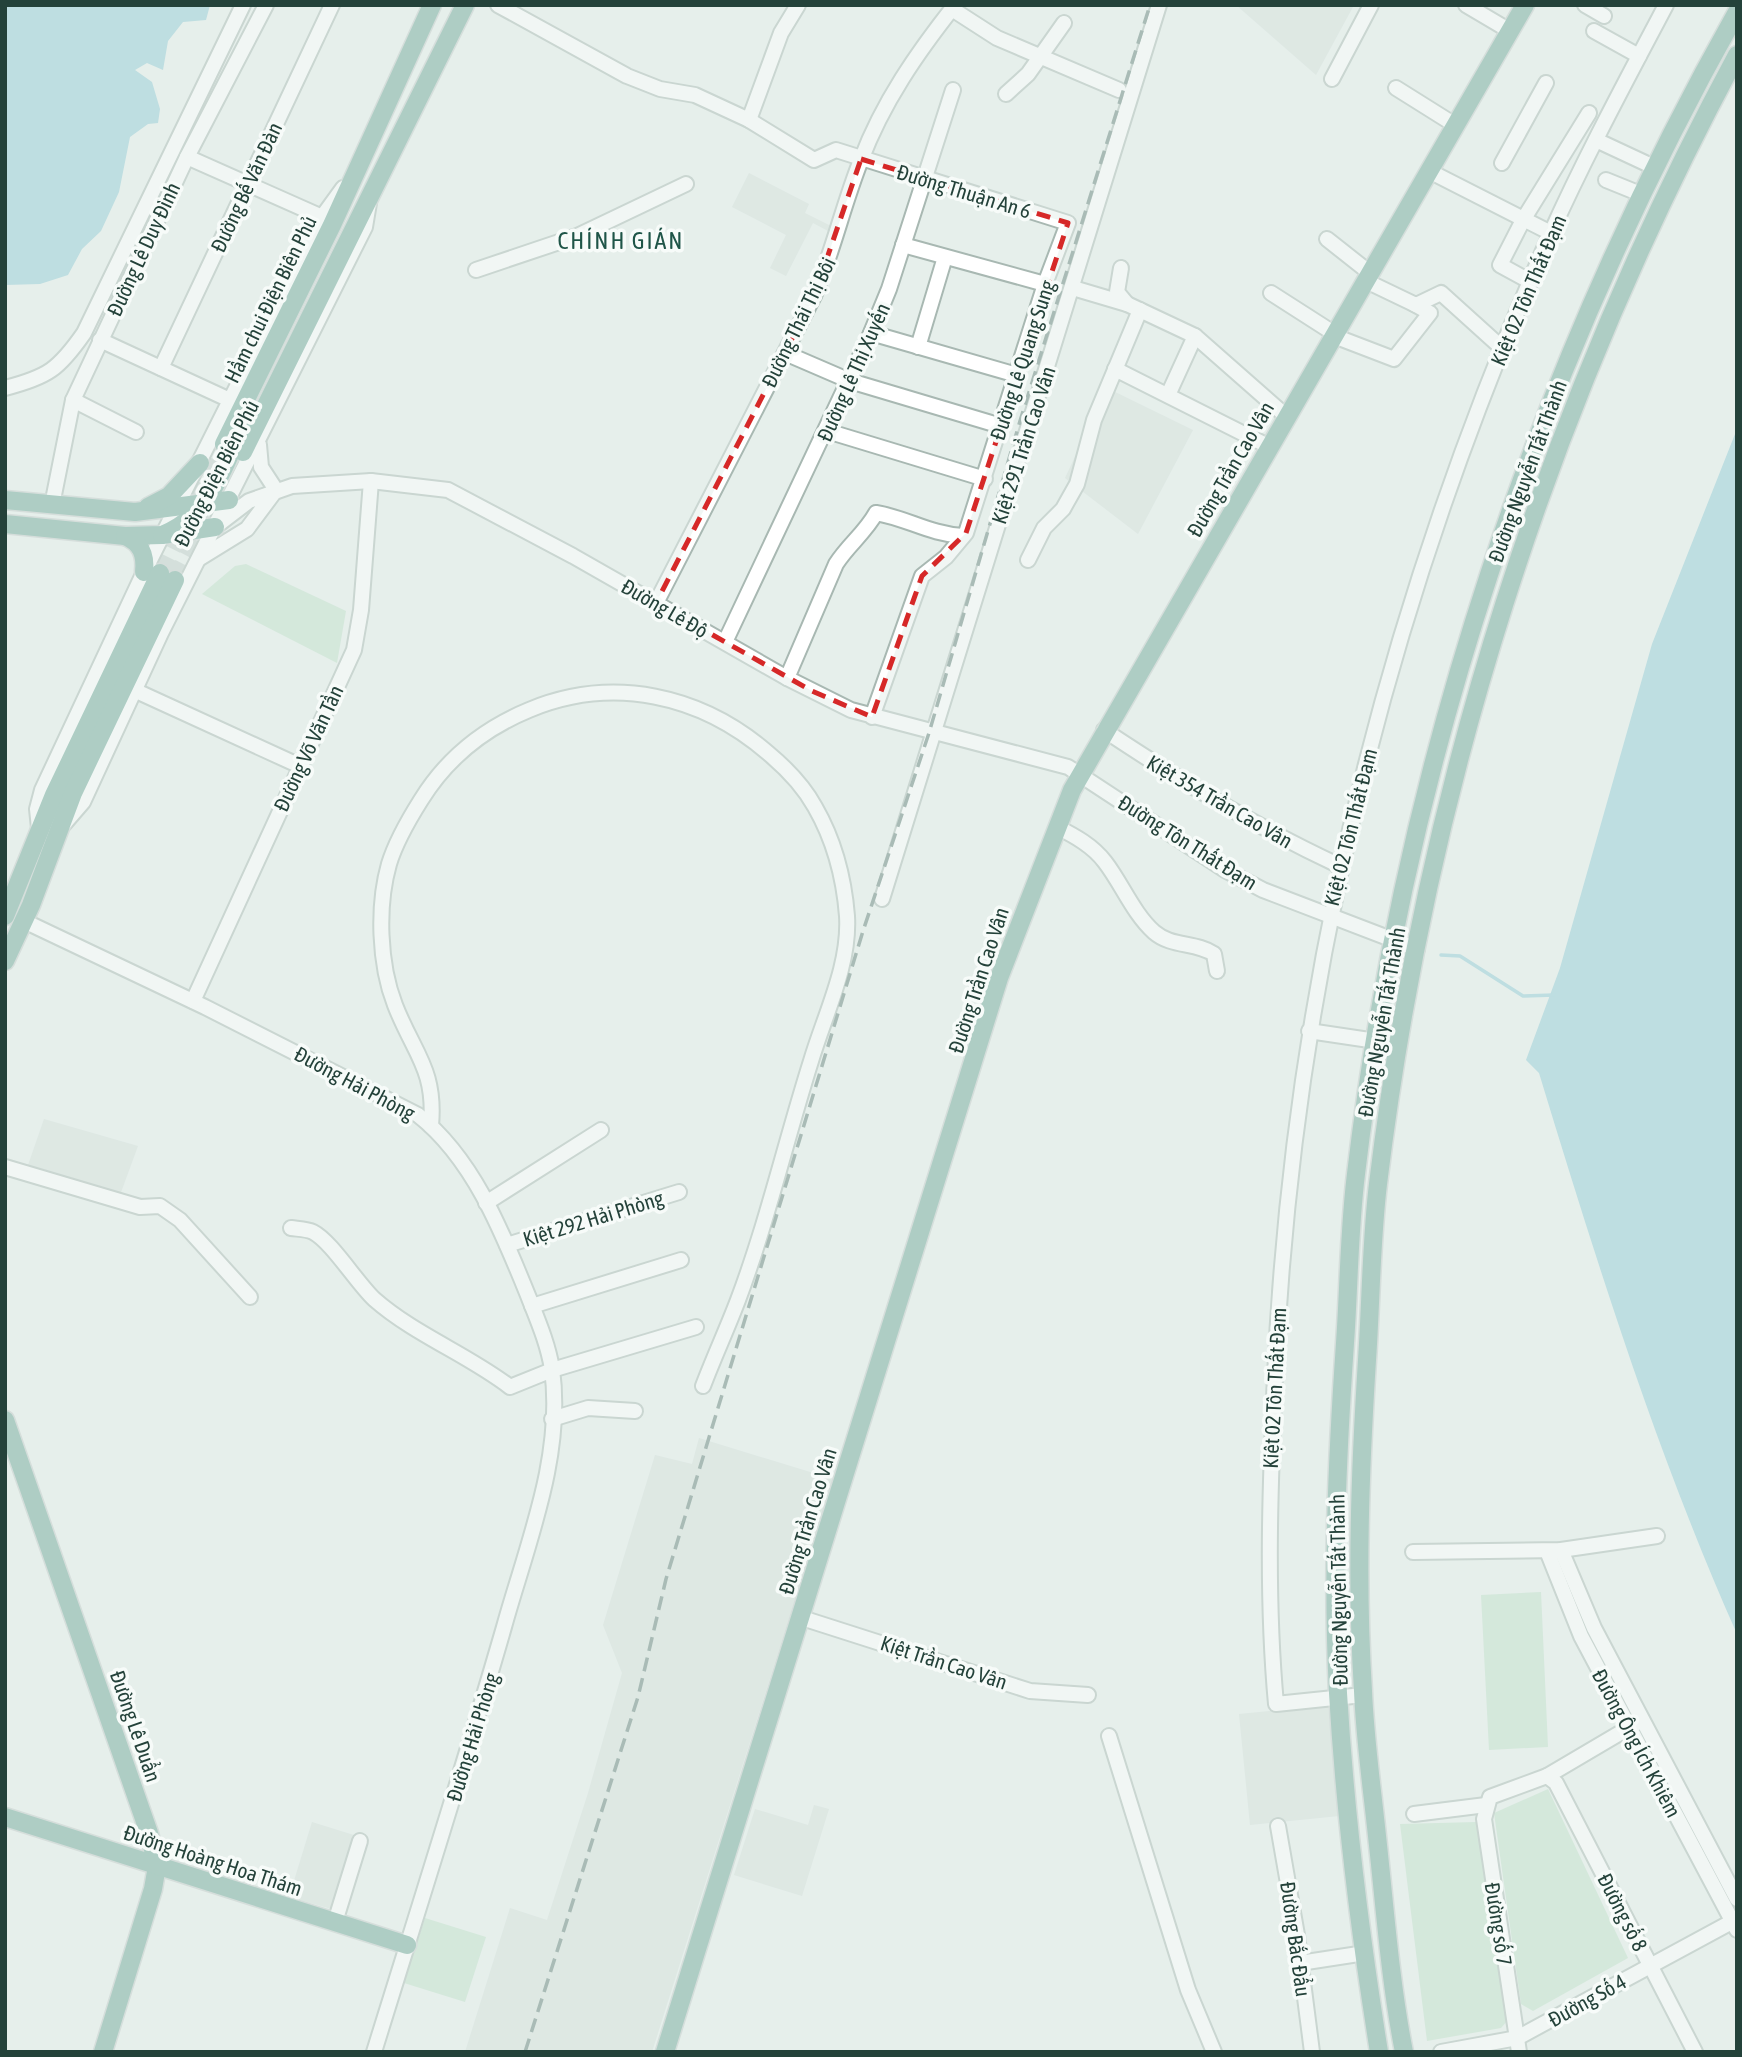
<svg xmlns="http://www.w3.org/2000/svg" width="1742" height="2057" font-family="'Asap Condensed',sans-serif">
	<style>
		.built { fill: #d4dfda }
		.green { fill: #bfe0c8 }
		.water { fill: #8ec9d4 }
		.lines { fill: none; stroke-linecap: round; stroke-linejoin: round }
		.stream { stroke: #8ec9d4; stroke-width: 3.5 }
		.major-tunnel { stroke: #bfccc8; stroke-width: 18; stroke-dasharray: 18 9; stroke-linecap: butt }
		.minor-casing { stroke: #a8b8b2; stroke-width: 18 }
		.major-casing { stroke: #c2cac8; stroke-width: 21 }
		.minor { stroke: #fff; stroke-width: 14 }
		.major { stroke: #6aa596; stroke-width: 18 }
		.rail { stroke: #5f7d75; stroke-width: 3.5; stroke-dasharray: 14 7; stroke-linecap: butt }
		.marked { fill: none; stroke: #d62828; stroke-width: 5; stroke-dasharray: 14 9; stroke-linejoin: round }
		.labels { text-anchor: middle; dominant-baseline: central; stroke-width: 7; stroke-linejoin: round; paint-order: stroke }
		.street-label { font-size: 21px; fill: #24423a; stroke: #f7fbf9 }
		.quarter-label { font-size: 24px; letter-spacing: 2px; fill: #1f5548; stroke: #f7fbf9 }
	</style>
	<rect width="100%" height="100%" fill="#e6efeb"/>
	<g class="built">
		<polygon points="1236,5 1354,5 1316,75"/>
		<polygon points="749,173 809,204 805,213 833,227 830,232 813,223 786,276 770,268 786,235 732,207"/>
		<polygon points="1107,388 1193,430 1138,534 1065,478"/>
		<polygon points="44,1119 138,1146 120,1195 27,1168"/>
		<polygon points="699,1438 833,1479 652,2052 465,2052 510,1908 547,1920 588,1793 622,1673 603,1625 655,1455 692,1464"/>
		<polygon points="1328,1705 1339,1816 1250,1825 1239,1714"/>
		<polygon points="814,1805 829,1809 802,1896 734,1875 755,1809 808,1825"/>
		<polygon points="312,1822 357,1836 335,1910 289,1897"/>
	</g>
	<g class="green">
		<polygon points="246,564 346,611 337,663 202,594 235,566"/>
		<polygon points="1541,1592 1548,1747 1489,1750 1481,1595"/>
		<polygon points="1548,1789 1628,1958 1533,2011 1521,2004 1494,1813"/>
		<polygon points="1476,1822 1508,2020 1501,2028 1427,2041 1400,1824"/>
		<polygon points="425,1918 486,1937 465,2002 404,1983"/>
	</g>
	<g class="water">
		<polygon points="5,5 210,5 206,20 183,22 168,41 163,70 147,63 135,70 152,82 160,109 158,123 148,124 130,137 119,192 101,231 82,249 68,275 40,284 5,285"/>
		<path d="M1737,429V1634C1656,1452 1597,1263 1539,1073L1526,1060L1560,968L1652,644Z"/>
	</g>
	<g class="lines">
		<polyline class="stream" points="1441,955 1460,956 1523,996 1554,995"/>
		<g class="major-tunnel">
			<polyline points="160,573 224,444"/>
			<polyline points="175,580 243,452"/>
		</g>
		<g class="minor-casing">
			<g id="minor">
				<polyline points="498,5 627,76 660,89 695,95 749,120 814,160 836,150 1068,223 1045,284 966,533 946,557 922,576 872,717"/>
				<polyline points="1466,5 1510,31"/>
				<polyline points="1585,5 1604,16"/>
				<polyline points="952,9 997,38 1119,90"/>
				<polyline points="1594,31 1639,56"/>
				<polyline points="1332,79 1371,5"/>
				<polyline points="1396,88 1455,125"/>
				<polyline points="1006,94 1028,74 1064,23"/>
				<polyline points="749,120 781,33 798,5"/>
				<polyline points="1596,140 1656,168"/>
				<polyline points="187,157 322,217"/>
				<polyline points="1502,163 1546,83"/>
				<polyline points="1429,171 1551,233"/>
				<polyline points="1606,180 1643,195"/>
				<polyline points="1327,239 1370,273"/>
				<polyline points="903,245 1045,284"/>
				<polyline points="1121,268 1117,292 1127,304"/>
				<polyline points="476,270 577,236 686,184"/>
				<polyline points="1366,281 1416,305 1441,293 1503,349"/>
				<polyline points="1531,282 1500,265 1523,220 1589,113"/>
				<polyline points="1073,288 1127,304 1195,336 1287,417"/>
				<polyline points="1271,293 1335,334"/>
				<polyline points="871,333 1017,375"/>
				<polyline points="1334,336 1394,359 1430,313 1414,304"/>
				<polyline points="100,340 232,401"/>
				<polyline points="918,347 945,257"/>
				<polyline points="785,353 850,381 1001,426"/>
				<polyline points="161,368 332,5"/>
				<polyline points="1115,369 1270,447"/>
				<path d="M5,388C48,377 59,369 84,333L243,5"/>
				<polyline points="1168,395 1195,336"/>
				<polyline points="73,400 136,432"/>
				<polyline points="827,431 985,479"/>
				<polyline points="52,505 73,400 187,157 266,5"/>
				<polyline points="215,527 249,501 292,486 371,481 448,490 573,556 787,678 851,710 1068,767 1225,870 1263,890 1417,949"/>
				<polyline points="200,558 247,529 276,490 261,467 259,445"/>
				<polyline points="1028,560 1044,528 1063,509 1077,484 1094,420 1140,310"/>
				<path d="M656,603L814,296C833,252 843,205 861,160C883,102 917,53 955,5"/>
				<polyline points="725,642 871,333 889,289 953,90"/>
				<path d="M787,678L836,564C848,545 865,533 876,513C907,518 929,534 963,536"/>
				<polyline points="134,690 300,766"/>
				<path d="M1104,730C1181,781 1256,827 1340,866"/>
				<polyline points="64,824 83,802 161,633 365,227 369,203"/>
				<path d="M1057,827C1075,836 1093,846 1105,862C1122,884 1133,913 1154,932C1171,947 1196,942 1214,954L1217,971"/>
				<polyline points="39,828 37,809 42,790 144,572 322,217 343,188"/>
				<polyline points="882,899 1159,5"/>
				<path d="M24,921L205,1007L418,1115C474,1159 503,1234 529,1298C538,1321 548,1344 552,1369C564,1456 527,1544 504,1627C463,1769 418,1910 374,2052"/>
				<polyline points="193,1001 354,650 361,610 371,481"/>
				<polyline points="1309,1031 1376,1041"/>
				<path d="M431,1126C436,1069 414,1054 395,1005C379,964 377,906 389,864C396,841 409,819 421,800C447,758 483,729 529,710C613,675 701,695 768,753C786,768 804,787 815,807C834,840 844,878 847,916C850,965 825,1014 811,1061C786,1140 767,1223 738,1300C727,1329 714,1357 703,1386"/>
				<polyline points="5,1167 140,1207 160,1206 180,1220 250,1297"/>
				<polyline points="486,1203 601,1130"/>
				<path d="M291,1228C298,1229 307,1229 313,1232C331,1241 357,1283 374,1299C415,1335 467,1354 510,1387L552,1370L696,1327"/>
				<polyline points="507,1245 679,1192"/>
				<polyline points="532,1306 681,1260"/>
				<polyline points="552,1419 588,1408 635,1411"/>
				<polyline points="1561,1550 1594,1628 1737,1899"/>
				<polyline points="1547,1551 1581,1636 1737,1930"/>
				<polyline points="1413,1552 1561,1550 1657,1536"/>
				<polyline points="802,1618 1030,1691 1088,1695"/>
				<path d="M1363,1695L1276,1704C1266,1595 1270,1486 1275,1376C1293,979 1389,598 1550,235C1585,157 1626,81 1666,5"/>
				<polyline points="1109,1736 1188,1990 1214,2052"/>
				<polyline points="1547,1776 1556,1783 1695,2052"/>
				<polyline points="1414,1814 1486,1805"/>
				<polyline points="1278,1826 1297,1935 1312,2052"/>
				<polyline points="335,1922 360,1841"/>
				<polyline points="1300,1963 1365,1953"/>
				<polyline points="1441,2052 1517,2038 1737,1919"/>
				<polyline points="1519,2052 1484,1819 1490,1797 1547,1776 1642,1720"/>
			</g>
		</g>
		<g class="major-casing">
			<g id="major">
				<polyline points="224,444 332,225 432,5"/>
				<polyline points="243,452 465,5"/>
				<polyline points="5,500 135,512 229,500"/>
				<polyline points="148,507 169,496 200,463"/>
				<polyline points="5,524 125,536 162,535 215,527"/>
				<path d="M162,535C209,516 219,476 240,433"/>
				<path d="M125,536C141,543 146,554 144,572"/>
				<polyline points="5,916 54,795 160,573"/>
				<polyline points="5,961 31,905 73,793 175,580"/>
				<polyline points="5,1420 149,1833 157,1866 153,1889 103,2052"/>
				<polyline points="5,1817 407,1945"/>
				<polyline points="665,2052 999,978 1072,790 1525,5"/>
				<path d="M1379,2052C1360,1934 1345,1813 1338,1693C1332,1576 1337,1460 1345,1343C1349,1287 1349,1230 1356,1174C1404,767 1536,369 1737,12"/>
				<path d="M1404,2052C1390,1981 1385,1908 1377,1836C1372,1788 1365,1740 1363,1691C1356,1580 1360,1471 1367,1360C1371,1302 1371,1242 1378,1184C1426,789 1548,406 1737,55"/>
			</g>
		</g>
		<use href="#minor" class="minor"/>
		<use href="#major" class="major"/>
		<polyline class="rail" points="525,2052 638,1697 666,1579 863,931 929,733 1020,421 1150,5"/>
	</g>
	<path d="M0 0H1742V2057H0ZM861,159L1068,223L966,533L922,576L872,717L812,691L656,603L814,296Z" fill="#e6efeb" fill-opacity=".55" fill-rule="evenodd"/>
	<path class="marked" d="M861,159L1068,223L966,533L922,576L872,717L812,691L656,603L814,296Z"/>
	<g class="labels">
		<g class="street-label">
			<text transform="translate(246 187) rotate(-65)">Đường Bế Văn Đàn</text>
			<text transform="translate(964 191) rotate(17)">Đường Thuận An 6</text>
			<text transform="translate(143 249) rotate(-65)">Đường Lê Duy Đình</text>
			<text transform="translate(1528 290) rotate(-67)">Kiệt 02 Tôn Thất Đạm</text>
			<text transform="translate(270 299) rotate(-64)">Hầm chui Điện Biên Phủ</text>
			<text transform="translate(798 322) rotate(-64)">Đường Thái Thị Bôi</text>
			<text transform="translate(1022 360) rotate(-72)">Đường Lê Quang Sung</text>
			<text transform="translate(853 372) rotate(-66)">Đường Lê Thị Xuyến</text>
			<text transform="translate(1023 445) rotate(-72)">Kiệt 291 Trần Cao Vân</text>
			<text transform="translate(1230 469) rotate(-60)">Đường Trần Cao Vân</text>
			<text transform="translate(1527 471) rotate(-70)">Đường Nguyễn Tất Thành</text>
			<text transform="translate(216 473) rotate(-63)">Đường Điện Biên Phủ</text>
			<text transform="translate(665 608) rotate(30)">Đường Lê Độ</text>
			<text transform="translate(308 748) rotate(-65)">Đường Võ Văn Tần</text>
			<text transform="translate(1220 801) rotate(30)">Kiệt 354 Trần Cao Vân</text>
			<text transform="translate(1350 827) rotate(-76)">Kiệt 02 Tôn Thất Đạm</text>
			<text transform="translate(1188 842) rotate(32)">Đường Tôn Thất Đạm</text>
			<text transform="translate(978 980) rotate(-72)">Đường Trần Cao Vân</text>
			<text transform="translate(1381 1022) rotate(-80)">Đường Nguyễn Tất Thành</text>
			<text transform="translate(355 1083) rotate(28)">Đường Hải Phòng</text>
			<text transform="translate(593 1218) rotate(-17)">Kiệt 292 Hải Phòng</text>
			<text transform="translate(1274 1388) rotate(-87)">Kiệt 02 Tôn Thất Đạm</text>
			<text transform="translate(807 1521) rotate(-73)">Đường Trần Cao Vân</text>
			<text transform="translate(1338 1590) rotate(-91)">Đường Nguyễn Tất Thành</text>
			<text transform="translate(944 1662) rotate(18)">Kiệt Trần Cao Vân</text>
			<text transform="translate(136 1726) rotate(71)">Đường Lê Duẩn</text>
			<text transform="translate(472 1737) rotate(-73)">Đường Hải Phòng</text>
			<text transform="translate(1637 1743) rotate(62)">Đường Ông Ích Khiêm</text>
			<text transform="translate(213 1860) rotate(18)">Đường Hoàng Hoa Thám</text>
			<text transform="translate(1623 1912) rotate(63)">Đường số 8</text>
			<text transform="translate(1499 1924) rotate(81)">Đường số 7</text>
			<text transform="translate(1296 1939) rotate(82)">Đường Bắc Đẩu</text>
			<text transform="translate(1587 2000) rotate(-29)">Đường Số 4</text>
		</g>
		<g class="quarter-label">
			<text x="621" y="240">CHÍNH GIÁN</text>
		</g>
	</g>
	<rect width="1742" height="2057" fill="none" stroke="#24423a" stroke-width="14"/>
</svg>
